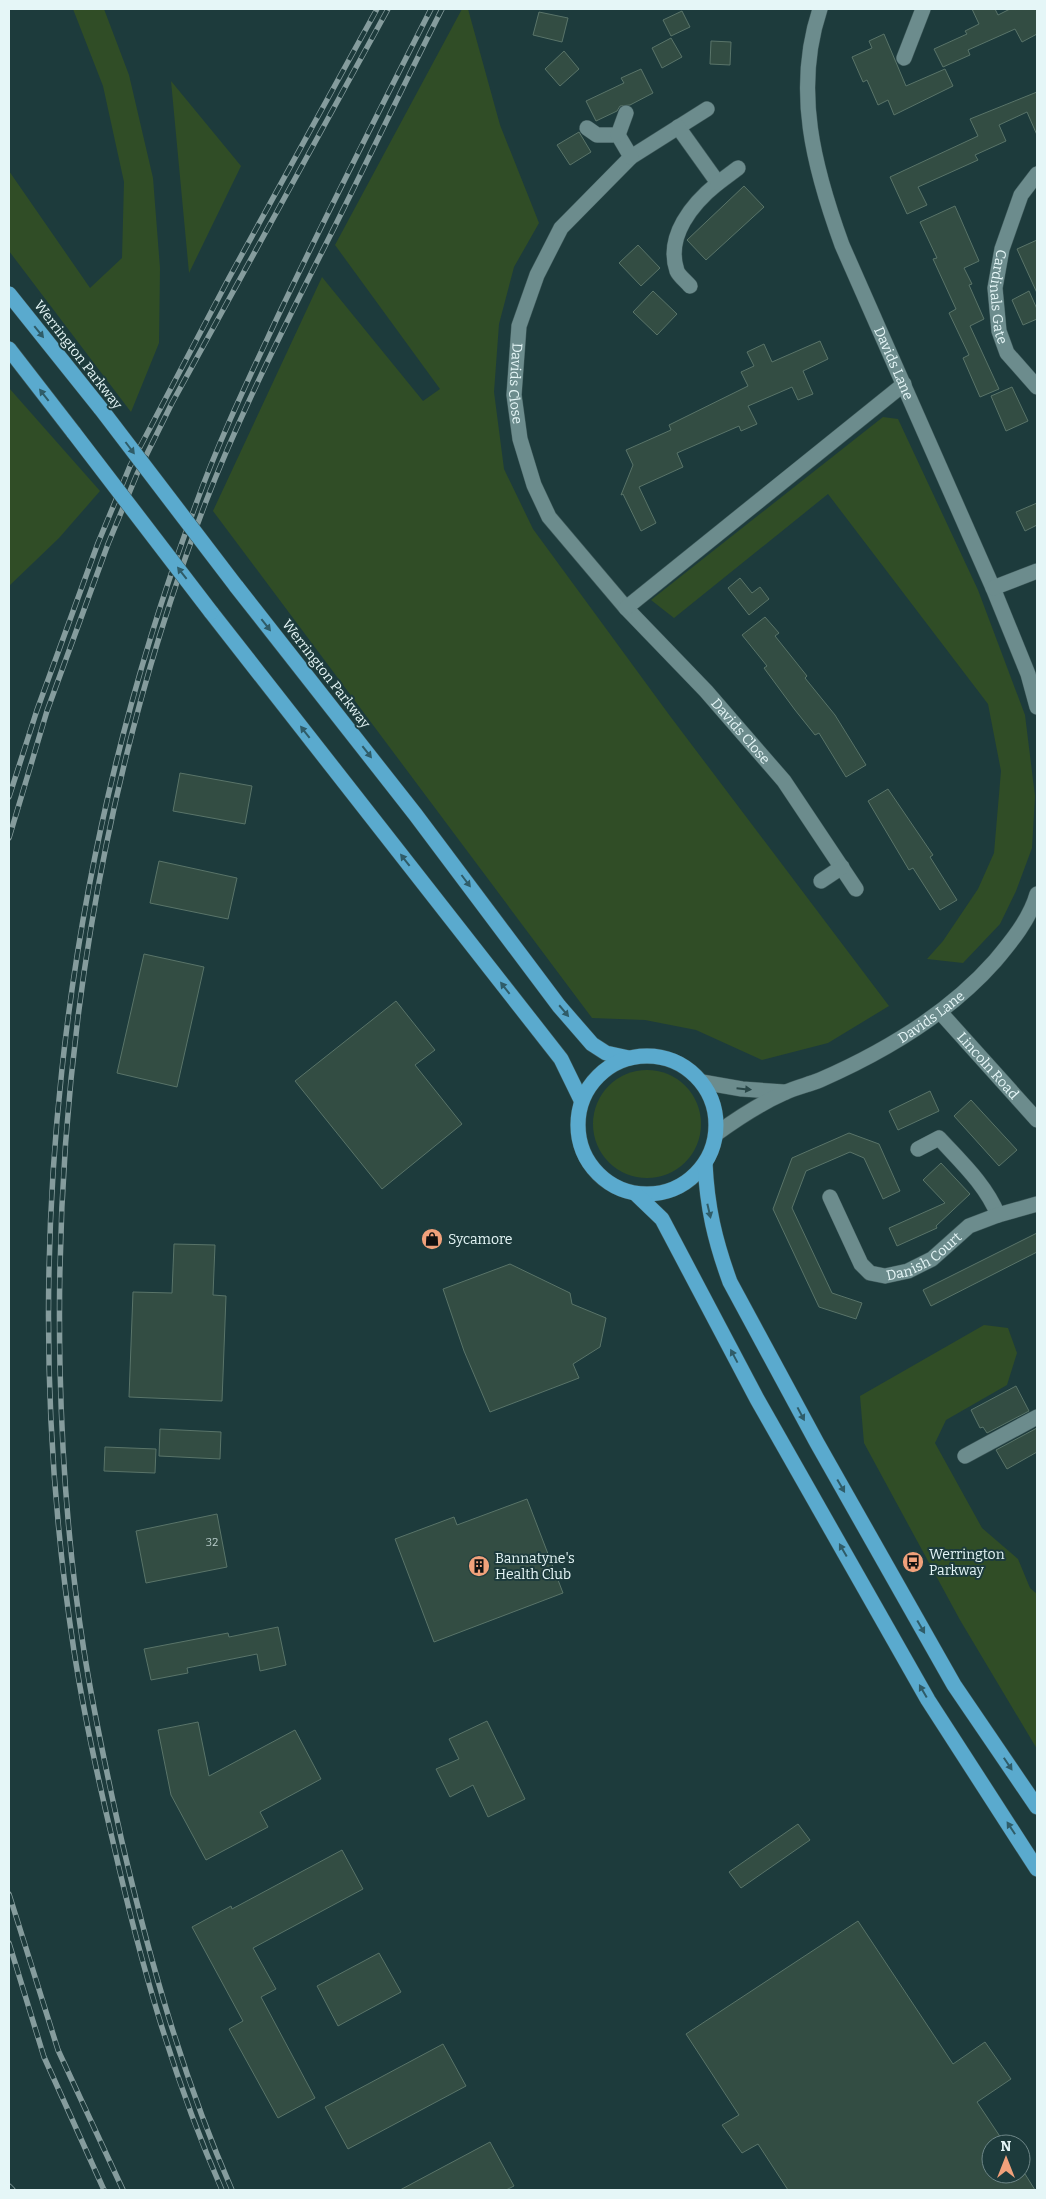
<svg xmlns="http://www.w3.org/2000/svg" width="1046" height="2199" font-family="Bitter,serif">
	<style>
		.green { fill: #304d26 }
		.building { fill: #334d43; stroke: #597469 }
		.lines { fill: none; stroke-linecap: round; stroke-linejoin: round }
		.minor-casing { stroke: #3e595a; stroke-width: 16 }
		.highway-casing { stroke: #3e595a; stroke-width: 16 }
		.minor { stroke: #6c8c8d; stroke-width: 15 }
		.highway { stroke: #5aaace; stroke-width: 15 }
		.rail-casing { stroke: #859c9d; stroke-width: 5.5 }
		.rail { stroke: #1d3b3c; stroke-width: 4; stroke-dasharray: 11; stroke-linecap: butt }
		.highway-bridge-casing { stroke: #3e595a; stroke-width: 16; stroke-linecap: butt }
		.highway-bridge { stroke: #5aaace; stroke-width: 15 }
		.oneway { fill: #2f5c68 }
		.oneway2 { fill: #294748 }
		.labels { text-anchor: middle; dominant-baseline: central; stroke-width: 4; stroke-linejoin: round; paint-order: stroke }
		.number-label { font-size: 11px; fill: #b8ccca }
		.street-label { font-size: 14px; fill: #e5f6f7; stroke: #1d3b3c }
		.poi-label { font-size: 14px; fill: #e5f6f7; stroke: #1d3b3c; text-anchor: start }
	</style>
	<rect width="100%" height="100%" fill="#1d3b3c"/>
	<g class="green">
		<polygon points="73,9 104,9 129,75 153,178 160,268 159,343 131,412 9,251 9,171 90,288 122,258 124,182 103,86"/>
		<polygon points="462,9 468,9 500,125 539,223 514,267 499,324 494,392 504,469 533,529 670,716 889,1006 828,1043 762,1060 696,1030 645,1020 592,1018 213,511 322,277 423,401 440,389 335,245"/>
		<polygon points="171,81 241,166 189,273"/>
		<polygon points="9,388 100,491 59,538 9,586"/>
		<polygon points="883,417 898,419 978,590 1025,715 1035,796 1032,848 1016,891 1000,924 963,963 927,959 943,941 978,889 994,853 1001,771 988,704 828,494 674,618 651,600"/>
		<circle cx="647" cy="1124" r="54"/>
		<polygon points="984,1325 1008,1328 1017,1353 1007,1385 946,1420 935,1443 982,1528 1018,1559 1030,1588 1037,1594 1037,1749 960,1620 864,1443 860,1396"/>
	</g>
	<g class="building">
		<polygon points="972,9 995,9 998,15 1010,9 1037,9 1037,34 1022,42 1015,29 968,50 970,55 943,67 934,49 967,34 965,31 979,24"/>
		<polygon points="682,11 690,27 671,36 663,20"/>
		<polygon points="539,12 568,18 562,42 533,35"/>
		<polygon points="884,34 906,86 945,69 953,86 894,115 888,100 878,105 867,80 863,82 852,57 872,48 869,41"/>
		<polygon points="671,38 682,57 662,68 652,48"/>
		<polygon points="711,41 731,42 730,65 710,64"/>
		<polygon points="564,51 579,69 560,86 545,69"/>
		<polygon points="641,69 653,93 630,105 620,106 617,111 596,121 586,101 624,83 621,78"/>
		<polygon points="1037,92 1037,135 1027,112 999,125 1006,141 975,155 978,160 918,187 927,205 907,214 890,177 978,136 970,119"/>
		<polygon points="579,132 591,152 570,165 557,145"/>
		<polygon points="744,186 764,207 706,260 687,240"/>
		<polygon points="955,206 979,261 964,268 972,284 969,285 984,319 970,326 999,389 980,397 963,358 969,355 949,313 956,309 933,259 937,258 920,222"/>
		<polygon points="1037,240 1037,293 1017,249"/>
		<polygon points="638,245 660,268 641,286 619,263"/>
		<polygon points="653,291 677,314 657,335 633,312"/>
		<polygon points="1029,291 1037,309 1037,319 1023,325 1012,300"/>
		<polygon points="820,341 828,359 803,371 813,394 798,400 792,387 748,406 757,424 741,431 739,426 677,453 683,467 639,487 656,523 641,531 623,494 621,495 633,465 626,450 671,430 669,425 748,386 741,372 754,366 747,352 764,344 772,362"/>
		<polygon points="1012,387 1028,421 1006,431 991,396"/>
		<polygon points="1037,503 1037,525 1025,531 1016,512"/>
		<polygon points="740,578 752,593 760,587 769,599 749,615 728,588"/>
		<polygon points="765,617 779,633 775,636 807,676 805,678 835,715 866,765 846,777 819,733 815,735 795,710 764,668 767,666 742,635"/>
		<polygon points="180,773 252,786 245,824 173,811"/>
		<polygon points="888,789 933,855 930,857 957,900 940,910 913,868 909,870 868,801"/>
		<polygon points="159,861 237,878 228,919 150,903"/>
		<polygon points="144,954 204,967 177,1087 117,1073"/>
		<polygon points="396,1001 435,1050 415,1065 462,1124 382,1189 295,1081"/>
		<polygon points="930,1091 939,1111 898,1130 889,1111"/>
		<polygon points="971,1100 1017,1150 999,1166 954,1116"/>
		<polygon points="849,1133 879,1144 900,1191 883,1199 864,1158 850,1152 806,1171 792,1208 832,1293 862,1303 856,1319 819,1307 773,1209 792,1158"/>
		<polygon points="941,1163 970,1194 936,1226 937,1228 897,1246 889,1228 945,1203 923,1180"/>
		<polygon points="1037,1233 1037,1252 931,1306 923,1290"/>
		<polygon points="174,1244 215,1245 213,1295 226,1296 222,1401 129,1397 133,1292 172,1293"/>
		<polygon points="510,1264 570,1293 572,1304 606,1318 600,1347 573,1364 579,1378 490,1412 464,1351 443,1289"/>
		<polygon points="1016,1386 1029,1411 987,1433 983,1427 980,1428 971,1410"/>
		<polygon points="1037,1428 1037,1452 1007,1469 996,1450"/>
		<polygon points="160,1429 221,1432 220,1459 159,1456"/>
		<polygon points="105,1447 156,1449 155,1473 104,1471"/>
		<polygon points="527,1499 563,1593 434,1642 395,1539 454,1517 457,1525"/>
		<polygon points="217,1514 227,1567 146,1583 136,1531"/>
		<polygon points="278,1627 286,1665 260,1671 257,1654 187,1668 188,1673 151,1680 144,1649 228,1633 229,1637"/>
		<polygon points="487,1721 525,1799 488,1817 473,1785 450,1797 436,1769 459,1759 449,1739"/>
		<polygon points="198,1722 209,1776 295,1730 321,1779 260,1812 268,1827 206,1860 171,1795 158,1730"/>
		<polygon points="798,1824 810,1840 741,1888 729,1872"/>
		<polygon points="342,1850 363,1889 253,1948 276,1989 261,1997 315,2098 278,2118 229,2029 243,2021 192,1927 231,1906 232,1909"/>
		<polygon points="858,1921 953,2064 985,2042 1011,2079 977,2102 1005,2144 991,2144 991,2174 1025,2174 1035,2190 788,2190 758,2144 742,2153 722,2125 739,2115 686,2034"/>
		<polygon points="379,1953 401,1992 338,2026 317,1986"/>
		<polygon points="443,2044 466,2086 348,2149 325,2107"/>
		<polygon points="490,2142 514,2186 506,2190 400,2190"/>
	</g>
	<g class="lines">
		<g class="minor-casing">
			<g id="minor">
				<path id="s1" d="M820,9C793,90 814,168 842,245L993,588L1028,674L1037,707"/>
				<polyline points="904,58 923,9"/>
				<path id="s2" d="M707,109L631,157L561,228L537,275L519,326L514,395L520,439L534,485L549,517L626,608L706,691L784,781L856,889"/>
				<path d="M678,127L718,183C693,203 665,236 677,271C679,276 686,281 690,286"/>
				<polyline points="587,128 597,135 618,135 631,157"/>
				<polyline points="618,135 626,113"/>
				<path id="s3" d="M1037,174L1021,195L1002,249L995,288L999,331L1007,353L1037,387"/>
				<polyline points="718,183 738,168"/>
				<polyline points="993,588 1037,571"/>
				<polyline points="626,608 904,384"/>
				<polyline points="821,881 842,867"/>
				<path id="s4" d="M940,1012L1037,1120"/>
				<polyline points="702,1082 742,1089 784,1092"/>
				<path id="s5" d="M716,1134C738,1118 759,1104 784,1093C796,1087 808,1085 820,1080C884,1052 948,1014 995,961C1011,942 1030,919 1037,894"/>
				<path d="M918,1149L939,1138C961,1162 986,1185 998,1215"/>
				<path id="s6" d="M830,1197L861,1264L870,1273L885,1276L908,1271L932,1259L969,1226L998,1215L1037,1204"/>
				<polyline points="965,1456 1037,1417"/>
			</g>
		</g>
		<g class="highway-casing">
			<g id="highway">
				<polyline points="9,294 101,409"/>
				<polyline points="9,349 74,433"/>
				<polyline points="236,586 415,814 559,1006 592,1044 606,1053 629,1058"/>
				<polyline points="211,612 561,1059 581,1100"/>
				<circle cx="647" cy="1125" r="69"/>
				<path d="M705,1163C707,1207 715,1241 730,1282L817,1443L954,1685L1037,1807"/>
				<polyline points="636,1194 662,1219 757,1399 928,1700 1037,1869"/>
			</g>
		</g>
		<use href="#minor" class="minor"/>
		<use href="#highway" class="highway"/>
		<g class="rail-casing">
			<g id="rail">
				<polyline points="9,797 37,710 98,543 130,466 229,278 377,9"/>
				<polyline points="9,838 47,711 108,544 137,474 172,403 388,9"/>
				<polyline points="9,1894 58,2050 123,2190"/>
				<polyline points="9,1943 44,2057 104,2190"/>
				<polyline points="9,2186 13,2190"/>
				<path d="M222,2190C173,2078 140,1961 113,1842C98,1779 84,1715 74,1651C15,1267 60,868 196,504C219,440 249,378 278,316C327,213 379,111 431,9"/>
				<path d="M232,2190C183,2078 150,1961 122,1842C108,1779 94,1715 84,1651C69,1557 62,1462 60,1367C54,1073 100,779 205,504C242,408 290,316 336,224C372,152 406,80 442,9"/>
			</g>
		</g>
		<use href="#rail" class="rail"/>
		<g class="highway-bridge-casing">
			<g id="highway-bridge">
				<polyline points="101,409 236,586"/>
				<polyline points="74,433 211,612"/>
			</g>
		</g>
		<use href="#highway-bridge" class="highway-bridge"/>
	</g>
	<defs><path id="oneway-solid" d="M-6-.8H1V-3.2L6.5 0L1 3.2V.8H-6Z" transform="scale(1.25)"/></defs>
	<g class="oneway">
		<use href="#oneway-solid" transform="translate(39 332) rotate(51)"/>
		<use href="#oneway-solid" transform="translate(44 395) rotate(-128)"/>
		<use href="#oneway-solid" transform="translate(130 448) rotate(53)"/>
		<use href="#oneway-solid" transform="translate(182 573) rotate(-128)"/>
		<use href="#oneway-solid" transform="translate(266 625) rotate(52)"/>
		<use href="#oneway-solid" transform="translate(305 732) rotate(-128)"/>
		<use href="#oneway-solid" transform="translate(367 752) rotate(52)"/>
		<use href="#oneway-solid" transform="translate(405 860) rotate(-128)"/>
		<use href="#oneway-solid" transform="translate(466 881) rotate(53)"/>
		<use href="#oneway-solid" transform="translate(505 988) rotate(-128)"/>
		<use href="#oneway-solid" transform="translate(564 1011) rotate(50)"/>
		<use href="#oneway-solid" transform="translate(709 1211) rotate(77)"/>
		<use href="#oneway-solid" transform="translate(734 1356) rotate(-118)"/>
		<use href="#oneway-solid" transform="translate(801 1414) rotate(62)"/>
		<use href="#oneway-solid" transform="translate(841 1486) rotate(60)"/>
		<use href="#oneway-solid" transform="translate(843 1550) rotate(-120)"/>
		<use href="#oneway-solid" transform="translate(921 1627) rotate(60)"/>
		<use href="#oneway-solid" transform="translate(923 1691) rotate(-120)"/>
		<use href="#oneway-solid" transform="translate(1008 1764) rotate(56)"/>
		<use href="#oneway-solid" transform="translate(1011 1828) rotate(-123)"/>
	</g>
	<use class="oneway2" href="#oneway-solid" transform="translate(744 1089) rotate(6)"/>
	<defs>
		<g id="shop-disc" transform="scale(1.125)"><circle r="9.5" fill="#f1a17b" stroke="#1d3b3c"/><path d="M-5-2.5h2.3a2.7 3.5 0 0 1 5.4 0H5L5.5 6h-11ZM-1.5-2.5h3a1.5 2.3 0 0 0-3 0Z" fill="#111"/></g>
		<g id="bus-disc" transform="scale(1.125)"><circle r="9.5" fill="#f1a17b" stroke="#1d3b3c"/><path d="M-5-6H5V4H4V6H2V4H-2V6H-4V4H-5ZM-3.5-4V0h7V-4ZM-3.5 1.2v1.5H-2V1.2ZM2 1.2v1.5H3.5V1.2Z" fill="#111"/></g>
		<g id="building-disc" transform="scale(1.125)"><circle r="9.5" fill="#f1a17b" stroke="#1d3b3c"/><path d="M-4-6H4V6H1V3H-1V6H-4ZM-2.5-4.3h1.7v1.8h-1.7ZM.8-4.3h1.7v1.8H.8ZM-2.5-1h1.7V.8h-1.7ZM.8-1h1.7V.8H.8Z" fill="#111"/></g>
	</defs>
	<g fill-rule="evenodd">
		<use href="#shop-disc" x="432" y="1239"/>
		<use href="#bus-disc" x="913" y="1562"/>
		<use href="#building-disc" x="479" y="1566"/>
	</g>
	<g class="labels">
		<g class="number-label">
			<text x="212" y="1542">32</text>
		</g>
		<g class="street-label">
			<text stroke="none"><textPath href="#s3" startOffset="132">Cardinals Gate</textPath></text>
			<text transform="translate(78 355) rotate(52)">Werrington Parkway</text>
			<text stroke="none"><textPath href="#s1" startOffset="371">Davids Lane</textPath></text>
			<text stroke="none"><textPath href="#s2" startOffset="354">Davids Close</textPath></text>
			<text transform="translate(326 674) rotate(52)">Werrington Parkway</text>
			<text stroke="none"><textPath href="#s2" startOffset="781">Davids Close</textPath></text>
			<text stroke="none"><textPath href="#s5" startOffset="246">Davids Lane</textPath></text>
			<text stroke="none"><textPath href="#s4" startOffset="72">Lincoln Road</textPath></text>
			<text stroke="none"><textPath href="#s6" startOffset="146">Danish Court</textPath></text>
		</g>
		<g class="poi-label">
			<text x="448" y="1239">Sycamore</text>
			<text x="929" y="1554">Werrington<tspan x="929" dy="16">Parkway</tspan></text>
			<text x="495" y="1558">Bannatyne's<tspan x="495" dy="16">Health Club</tspan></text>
		</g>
	</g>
	<rect width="1046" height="2199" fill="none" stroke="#e5f6f7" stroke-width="20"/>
	<g transform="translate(1006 2159)"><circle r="24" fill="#1d3b3c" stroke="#6d8687"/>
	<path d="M0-4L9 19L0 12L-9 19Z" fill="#f1a17b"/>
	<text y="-8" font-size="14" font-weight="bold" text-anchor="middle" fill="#e5f6f7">N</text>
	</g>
</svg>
